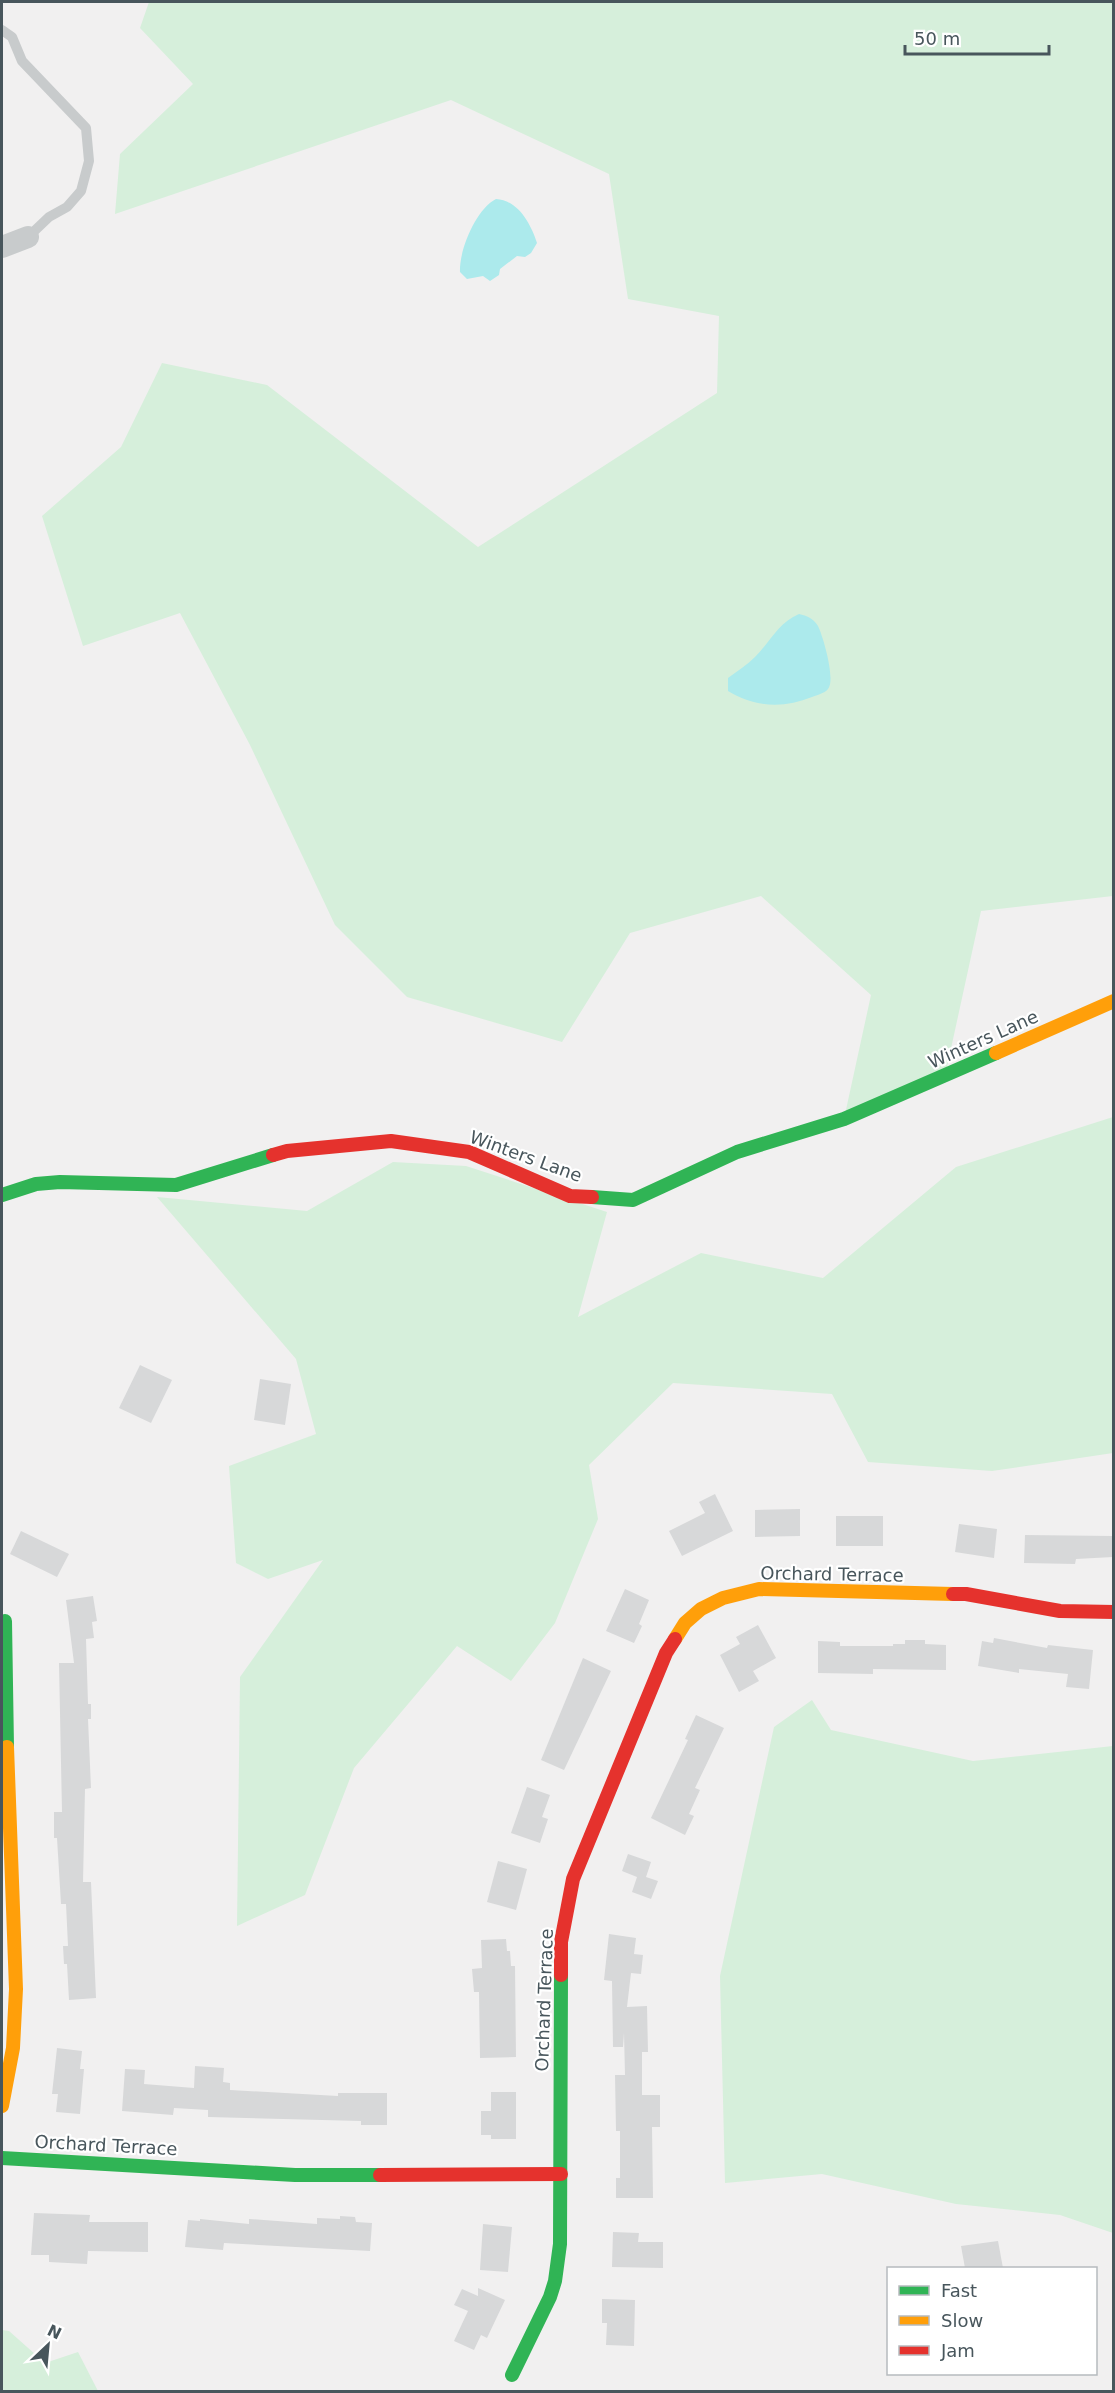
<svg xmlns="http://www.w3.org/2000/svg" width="1115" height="2393" font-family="'DejaVu Sans',sans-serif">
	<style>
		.green { fill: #d6efdb }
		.water { fill: #aceaec }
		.building { fill: #d7d8d9 }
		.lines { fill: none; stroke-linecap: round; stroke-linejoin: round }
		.lane { stroke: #c8cbcc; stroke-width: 10 }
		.street { stroke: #c8cbcc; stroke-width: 22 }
		.fast { stroke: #30b455; stroke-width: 14 }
		.slow { stroke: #ff9f0a; stroke-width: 14 }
		.jam { stroke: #e5322d; stroke-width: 14 }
		.labels { text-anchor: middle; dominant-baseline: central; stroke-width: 4.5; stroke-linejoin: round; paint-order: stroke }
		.street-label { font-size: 18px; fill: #48565c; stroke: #fff }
	</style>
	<rect width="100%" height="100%" fill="#f1f0f0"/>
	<g class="green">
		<polygon points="149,2 1113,2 1113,896 981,911 945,1076 844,1119 871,995 761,896 630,933 562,1042 407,997 335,925 250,745 180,613 83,646 42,516 121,447 162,363 267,385 478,547 717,393 719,316 628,299 609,174 451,100 115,214 120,154 193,84 140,28"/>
		<polygon points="1113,1117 1113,1453 992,1471 868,1462 832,1394 673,1383 589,1465 598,1519 555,1623 511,1681 457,1646 354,1768 305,1895 237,1926 240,1677 323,1560 268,1579 236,1563 229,1466 316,1434 296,1359 157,1197 307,1211 393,1162 466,1166 607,1212 578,1317 701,1253 823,1278 956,1167"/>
		<polygon points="812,1700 831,1730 973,1761 1113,1746 1113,2233 1060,2215 956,2204 822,2174 725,2183 720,1976 774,1727"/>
		<polygon points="2,2330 9,2331 45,2363 78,2352 98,2391 2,2391"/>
	</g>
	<g class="water">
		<path d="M496,199C518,200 531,224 537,243L531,253L525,257L517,256L500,269L499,275L490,281L483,276L467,279L460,272C459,250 476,209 496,199Z"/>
		<path d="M799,614C807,616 813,618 818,626C823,636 836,680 828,689C825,693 817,695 812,697C783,709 754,707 728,691V678C737,671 747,665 755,657C770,642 779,622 799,614Z"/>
	</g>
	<g class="building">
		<polygon points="140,1365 172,1380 151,1423 119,1408"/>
		<polygon points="260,1379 291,1384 285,1425 254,1420"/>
		<polygon points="715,1494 733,1531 682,1556 669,1531 705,1513 699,1502"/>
		<polygon points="800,1509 800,1536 755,1537 755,1510"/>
		<rect x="836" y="1516" width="47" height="30"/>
		<polygon points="959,1524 997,1529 994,1558 955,1552"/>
		<polygon points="21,1531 69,1554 57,1577 10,1554"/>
		<polygon points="1025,1535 1113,1536 1113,1557 1076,1559 1075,1564 1024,1563"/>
		<polygon points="625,1589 649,1600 639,1624 642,1626 634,1643 606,1631"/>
		<polygon points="93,1596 97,1621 92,1622 94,1638 86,1639 88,1704 91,1704 91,1719 88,1719 91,1788 85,1789 83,1882 91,1882 96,1998 69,2000 67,1964 64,1964 63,1946 68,1946 66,1904 61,1904 57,1838 54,1838 54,1812 62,1812 59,1663 74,1663 66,1600"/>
		<polygon points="758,1625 776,1658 753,1671 759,1681 739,1692 720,1655 740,1644 736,1637"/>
		<polygon points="994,1638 1047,1648 1048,1645 1093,1650 1089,1689 1066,1687 1068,1674 1019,1669 1019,1673 978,1666 982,1641 993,1643"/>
		<polygon points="905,1640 925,1640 925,1644 946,1645 946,1670 873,1669 873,1674 818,1673 818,1641 840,1642 840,1646 893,1646 893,1644 905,1644"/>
		<polygon points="583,1658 611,1671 564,1770 541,1760"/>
		<polygon points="696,1715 724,1728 695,1788 700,1790 689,1814 694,1816 685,1835 651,1818 688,1740 685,1739"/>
		<polygon points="527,1787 550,1795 542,1817 548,1819 540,1843 511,1833"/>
		<polygon points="628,1854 651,1862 646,1877 658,1881 651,1899 632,1892 637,1877 622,1871"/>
		<polygon points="498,1861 527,1869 516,1910 487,1902"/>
		<polygon points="609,1934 636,1938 634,1954 643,1955 641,1974 631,1973 627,2007 647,2006 648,2052 642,2052 642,2095 660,2095 660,2127 652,2127 653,2198 616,2198 616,2178 620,2178 620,2131 616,2131 615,2075 625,2075 624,2033 623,2047 613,2047 612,1981 604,1980"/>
		<polygon points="506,1939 507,1951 510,1951 511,1966 515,1966 516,2057 480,2058 479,1992 474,1992 472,1969 482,1968 481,1940"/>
		<polygon points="57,2048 82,2051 80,2069 84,2069 80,2114 56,2112 58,2094 52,2094"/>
		<polygon points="195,2066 224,2068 223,2082 230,2083 230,2090 338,2096 338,2093 387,2093 387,2125 361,2125 361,2121 208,2117 208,2110 174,2108 173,2115 122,2111 125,2069 145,2070 144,2084 194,2088"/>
		<polygon points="491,2092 516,2092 516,2139 491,2139 491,2135 481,2135 481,2111 491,2111"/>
		<polygon points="34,2213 90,2215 89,2222 148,2222 148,2252 88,2251 87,2264 49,2262 49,2255 31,2255"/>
		<polygon points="340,2216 355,2217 356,2222 372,2223 370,2251 224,2243 223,2250 185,2247 188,2220 200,2221 200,2219 249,2224 249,2219 317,2224 317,2218 340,2219"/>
		<polygon points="483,2224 512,2227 508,2272 480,2270"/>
		<polygon points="613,2232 639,2233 638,2242 663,2242 663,2268 612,2267"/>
		<polygon points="998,2241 1003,2268 965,2268 961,2246"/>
		<polygon points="478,2288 505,2300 487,2338 481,2335 474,2350 454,2341 468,2311 454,2305 462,2289 478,2296"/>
		<polygon points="602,2299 635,2300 634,2346 606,2345 607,2323 602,2323"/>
	</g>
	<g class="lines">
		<polyline class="lane" points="2,30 12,37 22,61 86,128 89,161 81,191 67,207 49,217 28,237"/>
		<polyline class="street" points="2,247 28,237"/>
		<g class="fast">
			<polyline points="2,1195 36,1184 60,1182 176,1185 273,1155"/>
			<polyline points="592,1197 633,1200 737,1152 844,1119 996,1053"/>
			<polyline points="5,1621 7,1747"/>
			<polyline points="2,2158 295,2175 380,2175"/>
			<polyline points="512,2375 550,2297 555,2281 560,2244 561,1975"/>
		</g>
		<g class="slow">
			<polyline points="996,1053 1114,1001"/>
			<polyline points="675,1639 685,1623 701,1609 723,1598 759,1589 953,1594"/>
			<polyline points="2,2106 13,2048 16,1989 7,1747"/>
		</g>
		<g class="jam">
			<polyline points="273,1155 287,1151 391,1141 469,1152 570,1196 592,1197"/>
			<polyline points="953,1594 966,1594 1060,1611 1114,1612"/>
			<polyline points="561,1975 561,1942 573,1879 666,1653 675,1639"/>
			<polyline points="380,2175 561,2174"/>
		</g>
	</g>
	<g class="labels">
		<g class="street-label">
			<text transform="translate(983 1039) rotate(-24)">Winters Lane</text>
			<text transform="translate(526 1156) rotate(20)">Winters Lane</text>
			<text transform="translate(832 1574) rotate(1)">Orchard Terrace</text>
			<text transform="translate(544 2000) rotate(-88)">Orchard Terrace</text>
			<text transform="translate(106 2145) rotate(3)">Orchard Terrace</text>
		</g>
	</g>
	<rect width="1115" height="2393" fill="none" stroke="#48565c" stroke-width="6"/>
	<rect x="887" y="2267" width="210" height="108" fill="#ffffff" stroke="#b6bbbe" stroke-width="1.5"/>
	<rect x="899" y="2286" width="30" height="9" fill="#30b455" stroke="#b6bbbe" stroke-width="1.5"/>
	<text x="941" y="2297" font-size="18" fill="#48565c">Fast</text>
	<rect x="899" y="2316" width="30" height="9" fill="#ff9f0a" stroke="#b6bbbe" stroke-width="1.5"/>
	<text x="941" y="2327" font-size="18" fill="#48565c">Slow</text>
	<rect x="899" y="2346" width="30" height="9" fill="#e5322d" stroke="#b6bbbe" stroke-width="1.5"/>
	<text x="941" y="2357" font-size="18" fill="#48565c">Jam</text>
	<g transform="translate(48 2345) rotate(26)" stroke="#ffffff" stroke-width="4.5" paint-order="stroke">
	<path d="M0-4.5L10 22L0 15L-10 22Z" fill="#48565c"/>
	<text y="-9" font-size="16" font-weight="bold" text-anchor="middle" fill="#48565c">N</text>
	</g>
	<path d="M905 45v9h144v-9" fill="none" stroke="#48565c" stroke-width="3"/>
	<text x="914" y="45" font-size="18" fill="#48565c" stroke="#ffffff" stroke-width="4.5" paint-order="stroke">50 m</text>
</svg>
